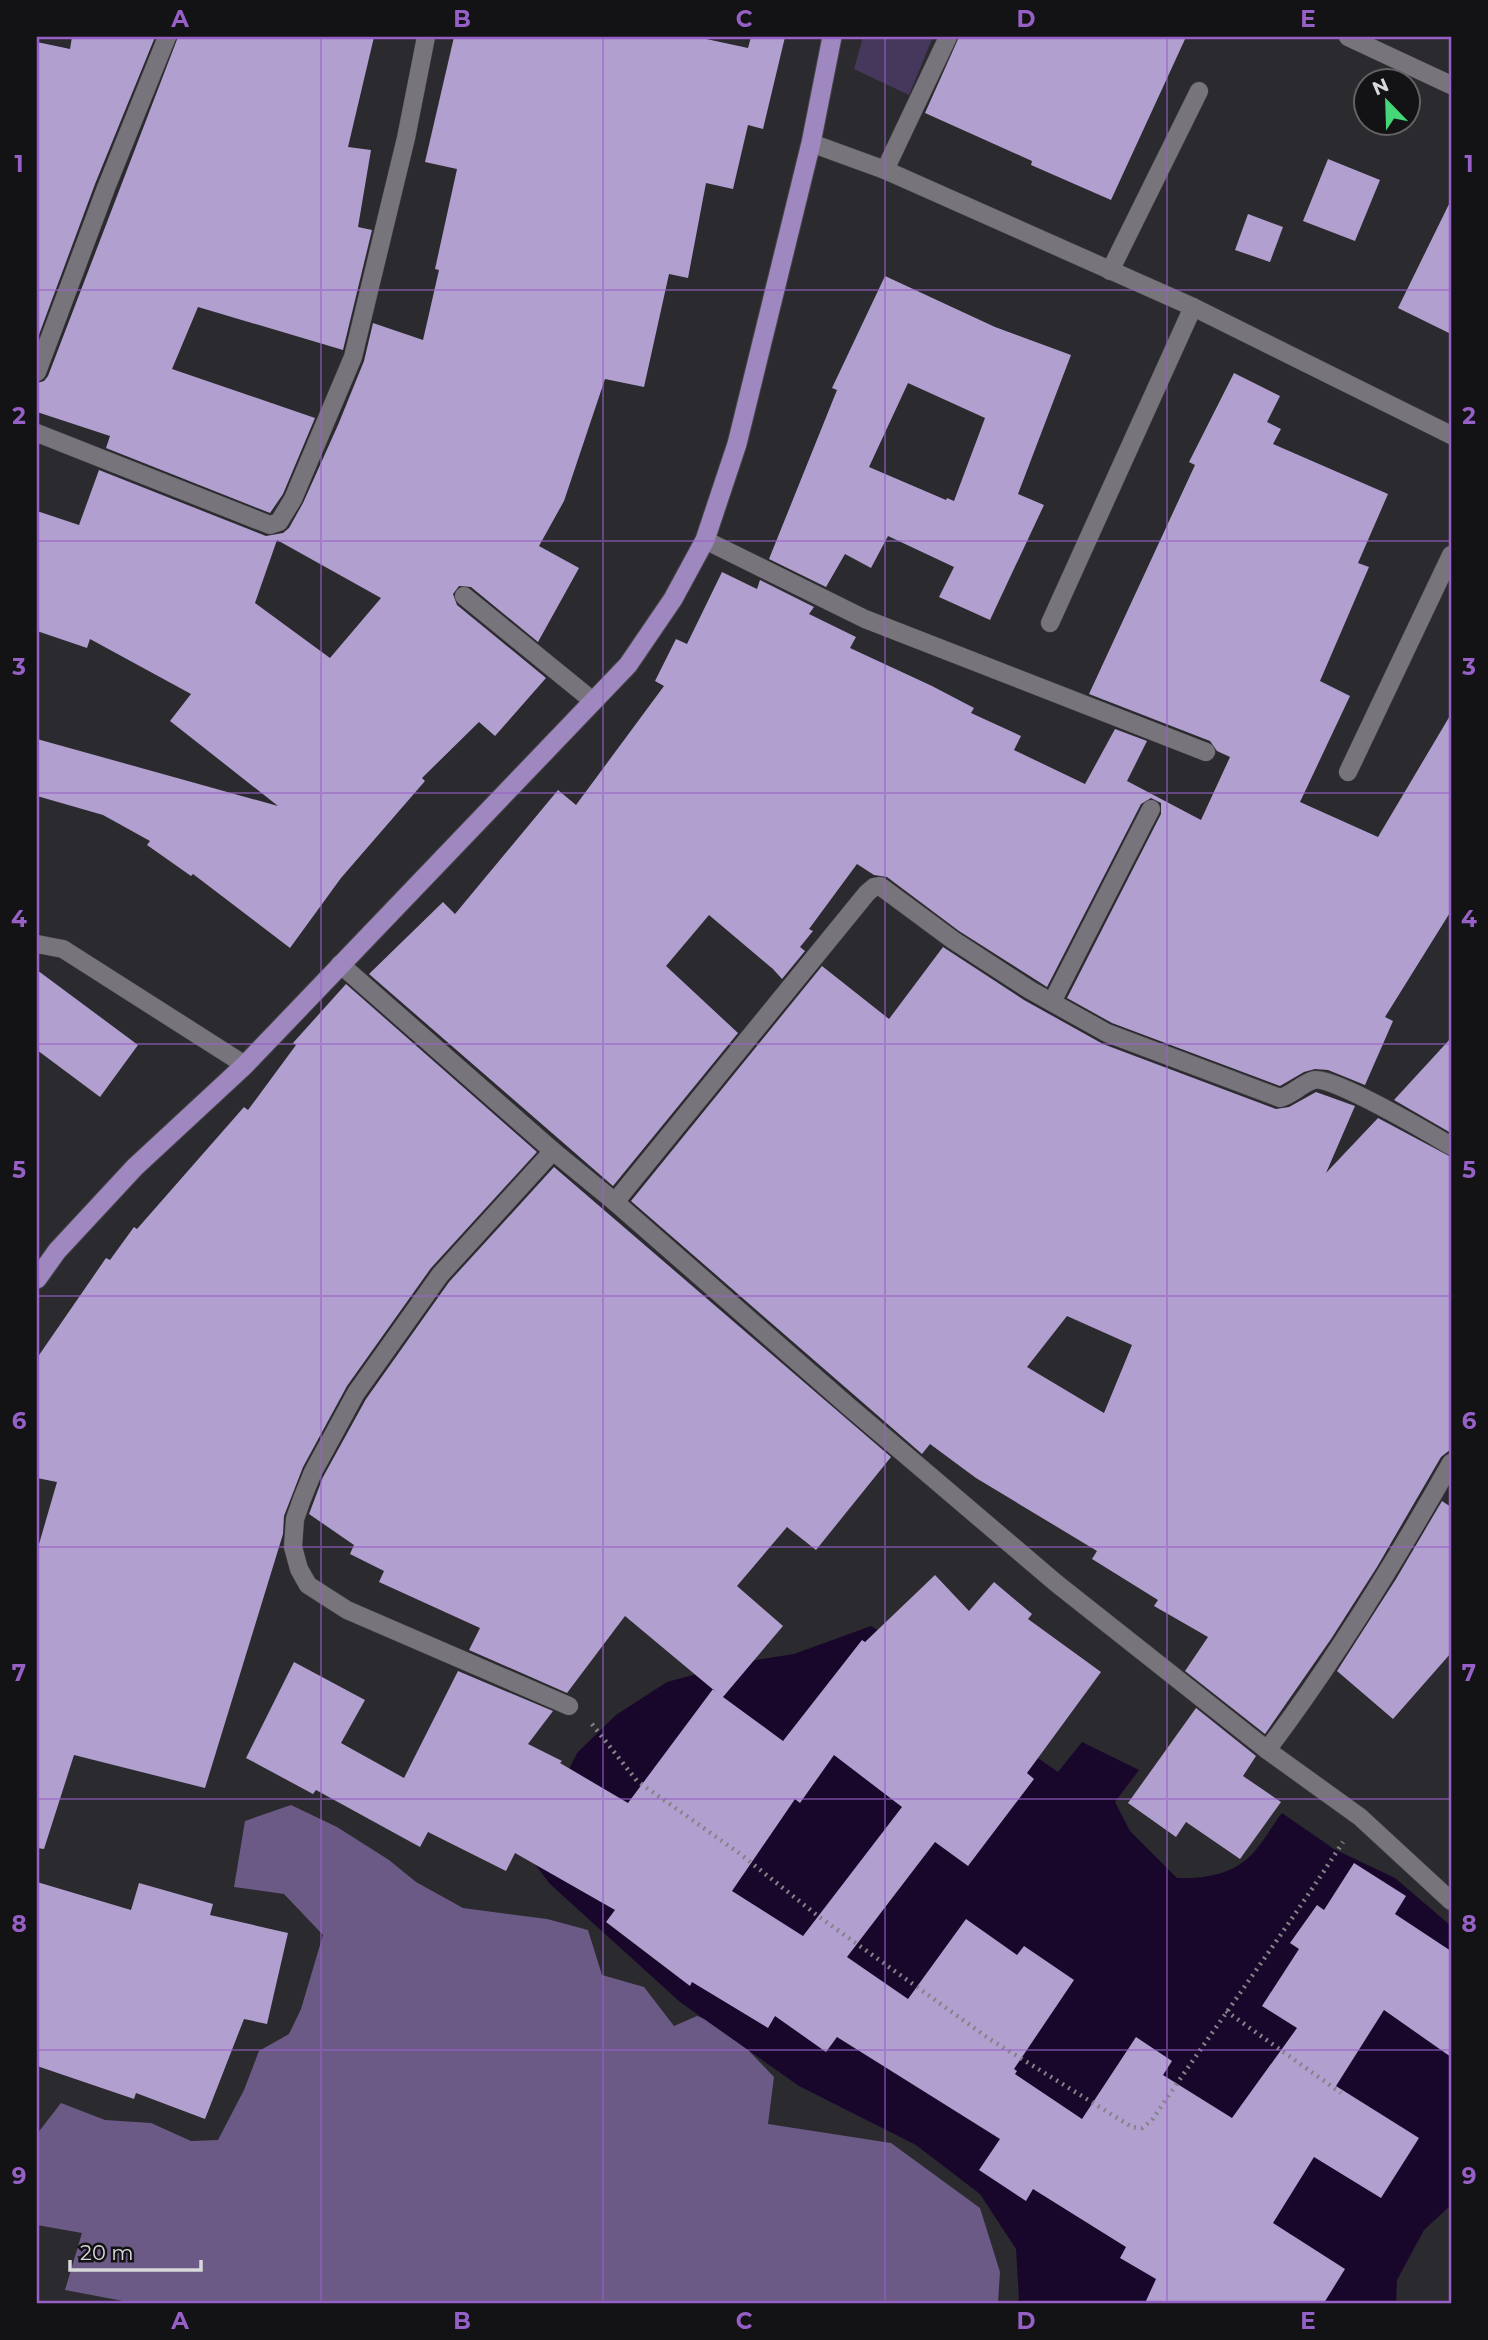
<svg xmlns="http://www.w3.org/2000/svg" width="1488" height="2340" font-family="Montserrat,sans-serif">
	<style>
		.green { fill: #46385c }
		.forest { fill: #6b5a86 }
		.water { fill: #18072b }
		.building { fill: #b19fcf; fill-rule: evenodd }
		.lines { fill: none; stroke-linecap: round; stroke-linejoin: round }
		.minor-casing { stroke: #47454a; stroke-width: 19 }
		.trunk-casing { stroke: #47454a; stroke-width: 21 }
		.path { stroke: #848387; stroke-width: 4.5; stroke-dasharray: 2 5; stroke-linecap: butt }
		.minor { stroke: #77757b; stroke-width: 18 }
		.trunk { stroke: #9e88bf; stroke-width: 19 }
		.grid { fill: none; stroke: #9760c7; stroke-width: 2; stroke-opacity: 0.55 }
		.neatline { fill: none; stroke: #9760c7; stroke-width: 2.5 }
		.grid-label { font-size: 23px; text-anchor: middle; font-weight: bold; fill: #9760c7 }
	</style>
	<rect width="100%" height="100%" fill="#2b2a2f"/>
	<polygon class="green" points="863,37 933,37 909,95 854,69"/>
	<polygon class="forest" points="291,1805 337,1827 389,1860 416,1882 463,1908 547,1919 588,1930 602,1975 644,1987 674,2026 697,2016 727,2028 774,2077 768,2124 891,2143 980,2208 1000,2272 998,2303 124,2303 123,2301 65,2290 82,2233 37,2225 37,2134 61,2103 105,2120 151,2123 191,2141 218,2140 244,2090 259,2051 289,2034 301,2009 323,1935 284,1894 234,1887 245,1821"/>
	<path class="water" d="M871,1626L973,1697L989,1724L1058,1772L1082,1742L1139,1770L1115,1802L1130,1831L1177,1878C1201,1879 1231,1875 1249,1857C1262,1845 1271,1827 1282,1813L1334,1849L1395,1878L1451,1926V2205L1424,2230L1397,2280L1396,2303H1016L1019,2299L1016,2249L980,2194L916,2145L799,2086L680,2002L550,1884L534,1863L540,1829L577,1753L616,1715L667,1682L737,1663L794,1654Z"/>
	<g class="building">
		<polygon points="72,37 155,37 95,184 37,340 37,42 70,49"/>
		<polygon points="178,37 374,37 348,147 371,150 358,227 372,230 343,350 198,307 172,369 315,418 283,494 270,513 106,448 110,436 37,412 37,383 44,381 48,376"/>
		<path d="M454,37H697L748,48L751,37H785L763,129L748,125L733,189L706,183L688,278L669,274L644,387L605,379L564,501L539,546L579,568L538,642L471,587L459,586L453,594L457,605L546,678L495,736L479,722L422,778L425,781L341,878L290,948L193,874L191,876L147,845L150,841L103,815L37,796V739L278,806L170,721L191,694L90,639L87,648L37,631V511L79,525L99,470L266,536L283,533L289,528L303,503L338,425L364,361L373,323L423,340L439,270L435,269L457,169L425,162ZM277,540L381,598L330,658L255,603Z"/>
		<polygon points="959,37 1186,37 1111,200 1031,165 1032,161 925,113"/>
		<polygon points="1328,159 1380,180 1355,241 1303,221"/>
		<polygon points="1451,200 1451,334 1398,308"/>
		<polygon points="1248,214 1283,227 1270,262 1235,250"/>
		<path d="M885,276L995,327L1071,355L1018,494L1044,505L990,620L939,597L954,567L888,536L871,568L845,554L826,587L769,559L837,390L832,388ZM908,383L985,418L954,501L947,498L946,500L869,467Z"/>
		<polygon points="1234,373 1280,396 1267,422 1281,429 1273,444 1388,494 1358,563 1369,567 1320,681 1350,696 1300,802 1378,837 1451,714 1451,911 1385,1017 1393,1021 1365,1085 1328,1070 1315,1069 1304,1072 1280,1086 1112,1023 1067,998 1161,814 1161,803 1151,798 1141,804 1047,987 959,931 887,877 874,875 857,864 809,929 813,931 800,947 805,951 782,979 773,969 709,915 666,966 738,1033 613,1186 369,974 443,902 455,914 558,790 576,805 664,686 655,681 676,639 687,644 722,572 757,589 760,580 814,607 809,614 856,637 850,648 932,686 974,708 971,713 1021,736 1014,750 1085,784 1115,729 1147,741 1127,781 1201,820 1230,757 1217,751 1210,741 1089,694 1195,465 1189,462"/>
		<path d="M943,947L1024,1000L1103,1044L1276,1109L1289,1107L1316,1092L1355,1106L1326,1173L1378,1118L1451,1157V1449L1441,1457L1377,1567L1331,1639L1265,1734L1185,1671L1208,1637L1154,1606L1158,1600L1092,1559L1097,1551L976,1478L930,1444L922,1454L631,1201L822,966L889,1019ZM1067,1316L1132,1345L1104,1413L1027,1367Z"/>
		<polygon points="37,970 138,1045 100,1097 37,1050"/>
		<polygon points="346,984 537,1152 431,1268 347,1386 303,1467 284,1516 283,1534 205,1788 74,1755 44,1849 37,1848 37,1551 57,1482 37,1478 37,1358 106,1258 110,1260 134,1227 137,1229 244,1107 248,1110 296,1045 293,1043"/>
		<polygon points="1451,1038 1451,1133 1394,1100"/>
		<path d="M554,1167L891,1457L816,1550L787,1527L737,1586L783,1626L723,1697L783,1741L862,1640L865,1642L935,1575L969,1611L994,1582L1032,1614L1028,1619L1101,1672L1027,1773L1034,1779L968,1866L935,1842L847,1957L908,1999L966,1919L1017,1955L1024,1946L1074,1980L1014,2069L1017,2071L1015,2074L1082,2119L1136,2037L1172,2061L1163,2075L1232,2118L1297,2028L1262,2006L1299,1949L1290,1943L1317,1905L1324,1910L1354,1863L1406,1896L1395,1914L1451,1951V2057L1384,2010L1336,2086L1419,2138L1381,2198L1314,2157L1273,2223L1345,2269L1324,2303H1145L1156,2279L1120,2258L1126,2247L1033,2189L1026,2201L979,2170L1000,2139L837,2037L826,2052L775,2016L768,2028L692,1982L690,1986L606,1922L615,1910L515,1853L506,1871L428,1832L420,1847L316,1790L313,1794L246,1758L294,1662L365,1700L341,1743L404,1778L458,1671L553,1711L528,1744L562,1761L560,1763L628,1803L713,1689L716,1692L625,1616L567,1693L469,1650L480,1628L379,1582L384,1571L350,1554L354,1545L309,1514L323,1477L366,1399L449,1282ZM834,1755L902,1807L803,1936L732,1891L795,1799L800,1803Z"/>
		<polygon points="1442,1501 1451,1507 1451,1653 1393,1719 1337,1671 1396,1579"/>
		<polygon points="1196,1708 1256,1756 1243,1776 1281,1802 1240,1859 1186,1822 1176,1837 1128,1803"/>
		<polygon points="37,1882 131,1910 139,1883 213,1904 210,1915 288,1933 267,2024 244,2019 205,2119 136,2093 134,2099 37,2066"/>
	</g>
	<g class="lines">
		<g class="minor-casing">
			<g id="minor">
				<polyline points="1348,37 1451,85"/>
				<polyline points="811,143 885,170 1193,307 1451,435"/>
				<polyline points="885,170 948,37"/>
				<polyline points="1110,271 1199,91"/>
				<polyline points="37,372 106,188 167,37"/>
				<polyline points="37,433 270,525 279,522 293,499 353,357 406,138 426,37"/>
				<polyline points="705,540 865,619 1206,752"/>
				<polyline points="464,596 593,701"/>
				<polyline points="1050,623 1193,307"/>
				<polyline points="1348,772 1451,555"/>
				<polyline points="37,944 63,949 245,1065"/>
				<polyline points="340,964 553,1151 615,1202 847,1405 1056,1583 1267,1750 1360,1817 1451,1901"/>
				<polyline points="1052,1002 1151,809"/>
				<polyline points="553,1151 440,1275 356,1393 313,1472 302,1499 295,1519 293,1547 299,1569 308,1585 347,1610 569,1706"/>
				<path d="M615,1202L867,893L874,887L880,886L953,940L1030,990L1107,1033L1280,1098C1292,1095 1301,1084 1314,1080C1331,1075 1431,1134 1451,1146"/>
				<path d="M1267,1750C1336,1659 1395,1562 1451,1463"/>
			</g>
		</g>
		<g class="trunk-casing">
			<polyline id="trunk" points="37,1279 57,1251 135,1167 245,1065 628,665 673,599 705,540 737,444 811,143 832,37"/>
		</g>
		<g class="path">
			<path d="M592,1724L637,1781L739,1853L818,1916L988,2038L1132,2127L1142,2128L1152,2120C1215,2027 1282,1936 1343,1842"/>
			<polyline points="1226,2011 1341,2093"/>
		</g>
		<use href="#minor" class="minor"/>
		<use href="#trunk" class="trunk"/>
	</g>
	<path class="grid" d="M321,37V2303M603,37V2303M885,37V2303M1167,37V2303M37,290H1451M37,541H1451M37,793H1451M37,1044H1451M37,1296H1451M37,1547H1451M37,1799H1451M37,2050H1451"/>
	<rect width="1488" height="2340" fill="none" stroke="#131315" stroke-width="77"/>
	<g transform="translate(1387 102) rotate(337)"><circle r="33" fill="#131315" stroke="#626264" stroke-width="2"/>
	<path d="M0-5L12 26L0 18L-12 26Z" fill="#45d77a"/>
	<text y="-10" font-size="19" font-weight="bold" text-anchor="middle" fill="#d9d8db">N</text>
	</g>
	<path d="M70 2260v10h131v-10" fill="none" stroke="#d9d8db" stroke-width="3.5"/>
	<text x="80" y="2260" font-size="21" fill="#d9d8db" stroke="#131315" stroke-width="5" paint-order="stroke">20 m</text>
	<rect x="38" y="38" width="1412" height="2264" class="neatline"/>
	<g class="grid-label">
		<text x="180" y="27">A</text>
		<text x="462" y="27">B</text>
		<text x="744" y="27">C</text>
		<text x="1026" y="27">D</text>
		<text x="1308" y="27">E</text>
		<text x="19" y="172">1</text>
		<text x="1469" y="172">1</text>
		<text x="19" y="424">2</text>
		<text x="1469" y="424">2</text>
		<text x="19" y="675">3</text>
		<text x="1469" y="675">3</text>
		<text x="19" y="927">4</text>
		<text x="1469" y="927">4</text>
		<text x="19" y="1178">5</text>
		<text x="1469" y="1178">5</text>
		<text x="19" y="1429">6</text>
		<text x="1469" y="1429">6</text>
		<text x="19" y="1681">7</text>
		<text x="1469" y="1681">7</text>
		<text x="19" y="1932">8</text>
		<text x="1469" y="1932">8</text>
		<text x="19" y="2184">9</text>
		<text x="1469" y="2184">9</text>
		<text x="180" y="2329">A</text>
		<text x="462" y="2329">B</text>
		<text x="744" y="2329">C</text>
		<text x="1026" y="2329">D</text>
		<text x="1308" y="2329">E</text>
	</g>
</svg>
